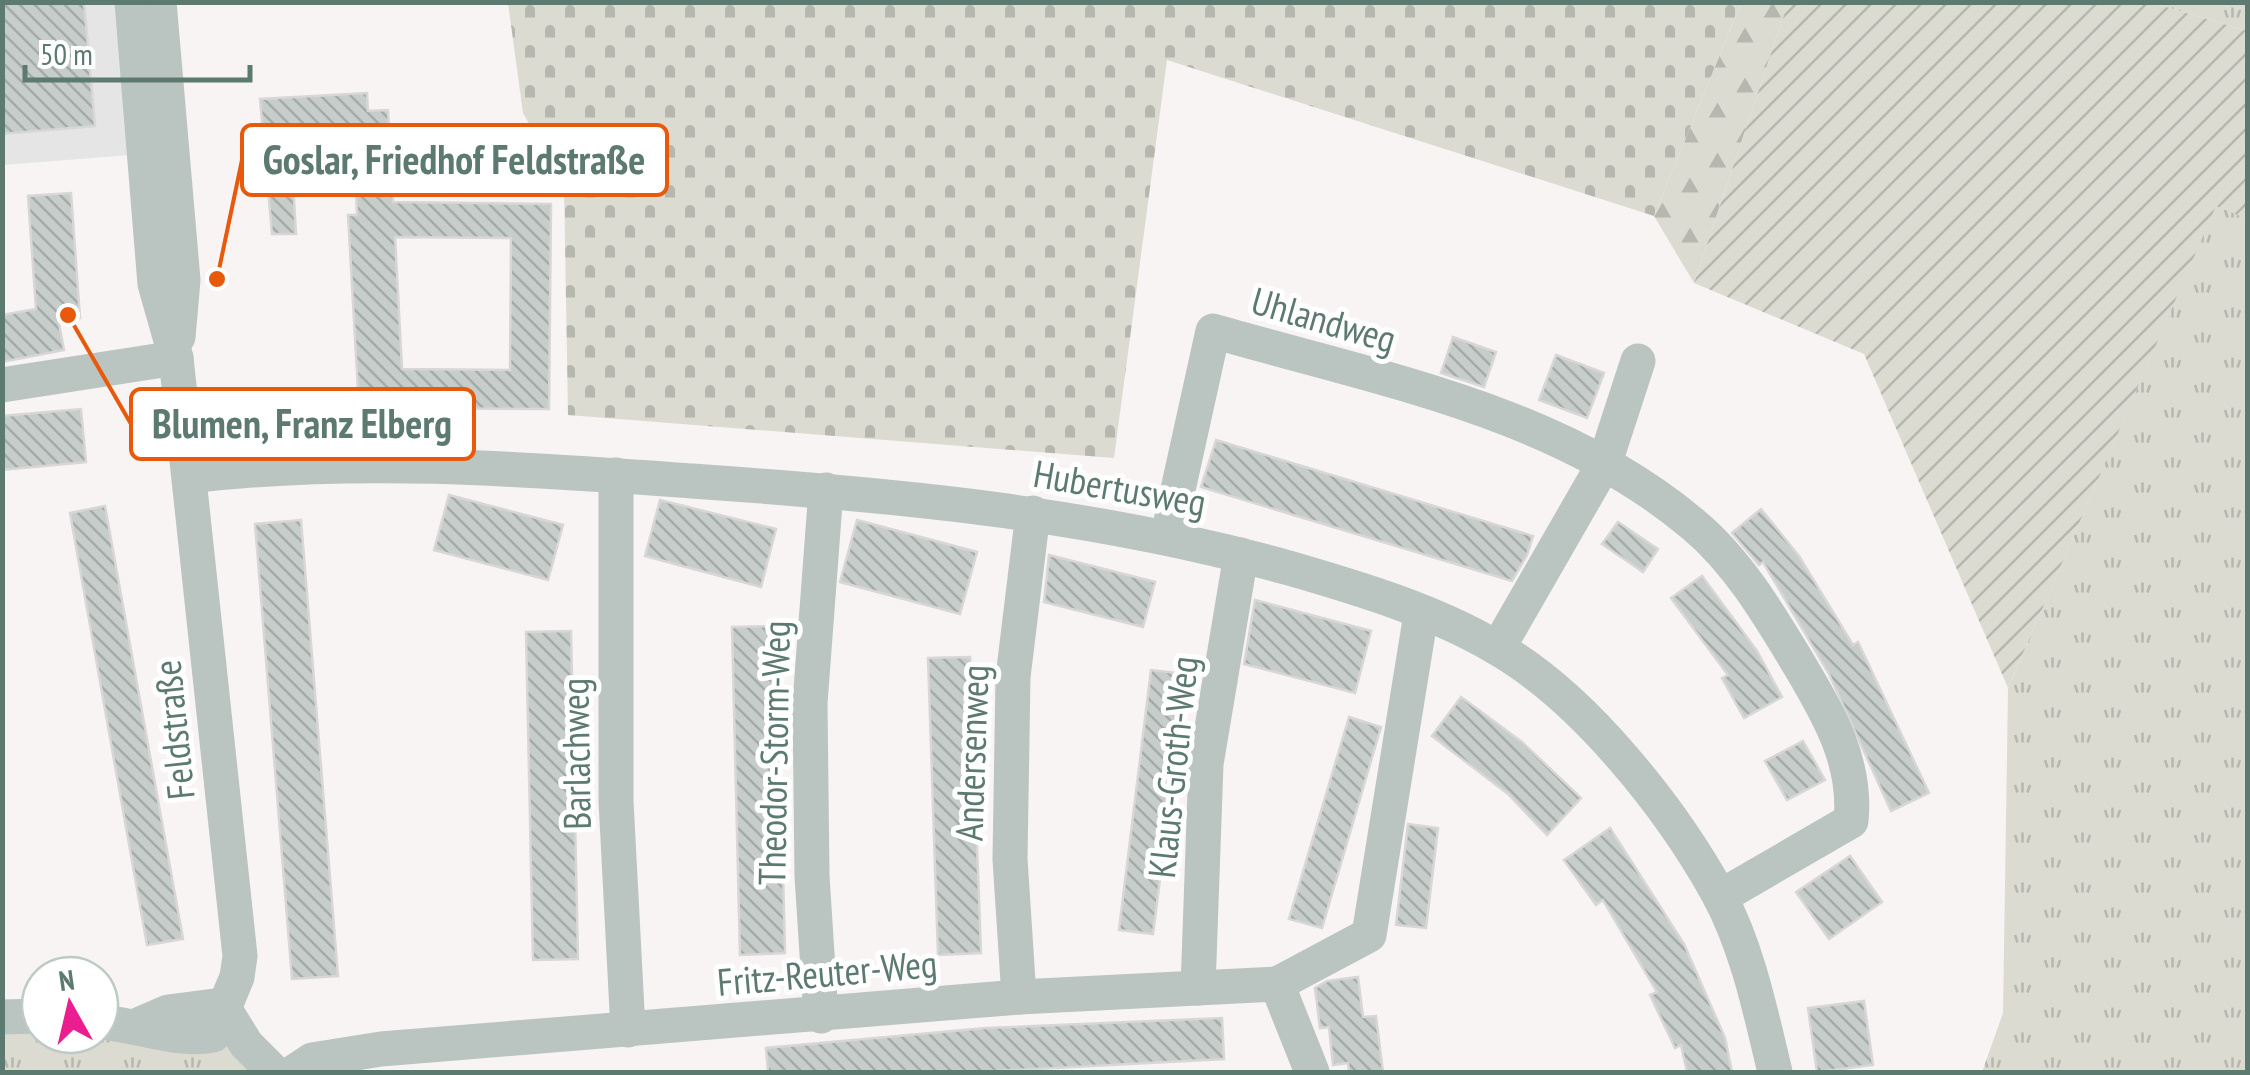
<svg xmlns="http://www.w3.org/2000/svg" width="2250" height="1075" font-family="'PT Sans Narrow',sans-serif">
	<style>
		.built { fill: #e4e5e4 }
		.grass { fill: url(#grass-tufts) }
		.forest { fill: url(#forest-firs) }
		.cemetery { fill: url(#cemetery-stones) }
		.garden { fill: url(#garden-furrows) }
		.building { fill: url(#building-back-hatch); stroke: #d8d6d6; stroke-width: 2.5; fill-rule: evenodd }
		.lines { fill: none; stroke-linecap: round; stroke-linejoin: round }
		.minor { stroke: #bac4c1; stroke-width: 35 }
		.labels { text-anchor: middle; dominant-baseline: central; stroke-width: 10; stroke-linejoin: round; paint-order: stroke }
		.street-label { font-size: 38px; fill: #5c7a70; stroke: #fff }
		.leader { fill: none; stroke: #e8590c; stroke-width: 4 }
		.callout-dot { fill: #e8590c; stroke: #fff; stroke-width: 4 }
		.callout { fill: #fff; stroke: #e8590c; stroke-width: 4 }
		.callout-label { font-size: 40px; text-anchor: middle; font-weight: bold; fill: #5c7a70 }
	</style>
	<defs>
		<pattern id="grass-tufts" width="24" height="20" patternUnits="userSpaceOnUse" patternTransform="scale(2.5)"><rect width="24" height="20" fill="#dcdbd2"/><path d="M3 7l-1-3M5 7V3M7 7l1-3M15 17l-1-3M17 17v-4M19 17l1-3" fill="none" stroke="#b6b7af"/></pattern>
		<pattern id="forest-firs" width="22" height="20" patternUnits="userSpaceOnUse" patternTransform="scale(2.5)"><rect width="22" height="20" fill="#dcdbd2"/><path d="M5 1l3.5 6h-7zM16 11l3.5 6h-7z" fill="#b6b7af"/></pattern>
		<pattern id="cemetery-stones" width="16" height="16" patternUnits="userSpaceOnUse" patternTransform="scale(2.5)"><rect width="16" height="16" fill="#dcdbd2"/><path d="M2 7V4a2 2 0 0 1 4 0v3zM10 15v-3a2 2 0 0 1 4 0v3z" fill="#b6b7af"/></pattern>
		<pattern id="garden-furrows" width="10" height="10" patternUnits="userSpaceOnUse" patternTransform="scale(2.5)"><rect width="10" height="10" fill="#dcdbd2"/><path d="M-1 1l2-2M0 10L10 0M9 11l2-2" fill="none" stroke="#b6b7af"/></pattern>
		<pattern id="building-back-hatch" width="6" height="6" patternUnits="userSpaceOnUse" patternTransform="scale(2.5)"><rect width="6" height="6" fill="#c6cdcb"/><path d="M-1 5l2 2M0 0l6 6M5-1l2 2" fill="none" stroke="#a4aba9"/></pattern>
	</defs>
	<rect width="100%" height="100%" fill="#f7f4f3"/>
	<polygon class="built" points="3,3 159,3 169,152 3,165"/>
	<g class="grass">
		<polygon points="2153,3 2247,3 2247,31"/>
		<polygon points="2216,205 2248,219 2247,1072 1982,1072 2003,1013 2008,688"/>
		<polygon points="40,1016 40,1035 213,1035 250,1063 248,1072 3,1072 3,1017"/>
	</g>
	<polygon class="forest" points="1741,3 1788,3 1694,283 1654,216"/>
	<polygon class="cemetery" points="508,3 508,2 1741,3 1654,216 1167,60 1114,458 568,415 564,185 523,113"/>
	<polygon class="garden" points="1788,3 2153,3 2247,31 2247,219 2216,206 2008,688 1864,354 1694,283"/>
	<g class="building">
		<polygon points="2,2 84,2 95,126 2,134"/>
		<path d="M367,93L368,111L388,110L393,202L551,204L549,409L359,408L348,215H357L354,145L291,149L296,234H272L260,99ZM395,237L511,238L510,370L402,369Z"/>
		<polygon points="71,193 80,318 58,318 64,350 2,362 2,315 36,309 28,196"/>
		<polygon points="1453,337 1496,352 1484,387 1441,373"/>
		<polygon points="1556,355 1604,373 1587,418 1539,400"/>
		<polygon points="81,409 86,462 2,470 2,416"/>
		<polygon points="1216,440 1533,536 1527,555 1512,581 1201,487"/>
		<polygon points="449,495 563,525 548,580 434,550"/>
		<polygon points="660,500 776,529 761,587 645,556"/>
		<polygon points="105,506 183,939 147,945 70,513"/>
		<polygon points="1761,509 1799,556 1853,645 1858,642 1929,793 1891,811 1829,674 1763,562 1759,565 1732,533"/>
		<polygon points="301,520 338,976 292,979 255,524"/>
		<polygon points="857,520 977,552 960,614 840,582"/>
		<polygon points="1618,522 1658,549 1643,572 1602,544"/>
		<polygon points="1049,555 1155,582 1143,627 1044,602"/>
		<polygon points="1702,576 1757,651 1782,697 1744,718 1722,678 1728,675 1671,598"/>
		<polygon points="1255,600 1371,631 1355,693 1244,664"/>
		<polygon points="777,626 785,953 740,955 732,627"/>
		<polygon points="571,631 578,959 533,960 526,632"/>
		<polygon points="970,657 981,953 938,955 928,658"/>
		<polygon points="1151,670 1186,674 1153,934 1119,930"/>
		<polygon points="1461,697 1522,742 1581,798 1547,835 1508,794 1432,736"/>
		<polygon points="1349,717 1381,727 1322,928 1289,919"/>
		<polygon points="1803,741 1825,780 1787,800 1765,761"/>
		<polygon points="1408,824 1438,828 1426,928 1396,925"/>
		<polygon points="1610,828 1684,944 1725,1038 1732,1072 1687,1072 1681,1045 1675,1048 1650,995 1657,992 1603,900 1596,905 1564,860"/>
		<polygon points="1850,856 1882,902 1829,939 1796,892"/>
		<polygon points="1358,977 1363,1017 1376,1016 1383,1072 1349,1072 1348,1063 1333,1065 1329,1027 1320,1028 1315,988 1327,981"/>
		<polygon points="1864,1001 1873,1065 1817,1072 1808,1008"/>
		<polygon points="1222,1018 1224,1059 977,1072 768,1072 766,1048 986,1028"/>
	</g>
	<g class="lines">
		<g class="minor">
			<polyline points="159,2 183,280 178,337"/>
			<polyline points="2,385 176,358"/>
			<polyline points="616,475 616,801 628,1030"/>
			<path d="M190,476C356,456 525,469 692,481C895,495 1092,513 1289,568C1358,588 1435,611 1497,648C1584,698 1671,808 1719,895C1748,949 1761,1014 1775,1072"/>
			<path d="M1168,535L1213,331C1379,379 1560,411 1695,526C1739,563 1771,618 1800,666C1829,715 1857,763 1851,821L1720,897"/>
			<polyline points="1498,648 1605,462 1638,361"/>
			<polyline points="1277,984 1369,935 1421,614"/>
			<polyline points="1198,988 1206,764 1241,555"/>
			<polyline points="1019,997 1010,859 1013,677 1033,513"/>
			<polyline points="222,1005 246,1044 274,1072"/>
			<polyline points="821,1016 812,876 810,703 826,490"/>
			<polyline points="2,1017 40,1016"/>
			<path d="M100,1022C139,1025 175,1042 213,1035L237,977L240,956L176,358L155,284L132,2"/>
			<polyline points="138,1025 168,1012 222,1005"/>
			<polyline points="294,1072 312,1060 381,1049 1019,997 1277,984 1312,1072"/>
		</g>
	</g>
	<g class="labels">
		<g class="street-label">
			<text transform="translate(1324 319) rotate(16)">Uhlandweg</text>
			<text transform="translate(1120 487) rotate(10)">Hubertusweg</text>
			<text transform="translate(173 730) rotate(-96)">Feldstraße</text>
			<text transform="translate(773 753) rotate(-89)">Theodor-Storm-Weg</text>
			<text transform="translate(971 753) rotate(-88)">Andersenweg</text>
			<text transform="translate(575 754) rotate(-91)">Barlachweg</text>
			<text transform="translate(1172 767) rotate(-84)">Klaus-Groth-Weg</text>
			<text transform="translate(827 972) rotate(-5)">Fritz-Reuter-Weg</text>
		</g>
	</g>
	<path class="leader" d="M217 279L242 160M68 315L131 424"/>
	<g class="callout-dot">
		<circle cx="217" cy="279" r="10"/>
		<circle cx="68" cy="315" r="10"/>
	</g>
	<g class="callout">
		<rect x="242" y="125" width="425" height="70" rx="10"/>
		<rect x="131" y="389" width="343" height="70" rx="10"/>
	</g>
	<g class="callout-label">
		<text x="454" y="174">Goslar, Friedhof Feldstraße</text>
		<text x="302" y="438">Blumen, Franz Elberg</text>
	</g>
	<rect width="2250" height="1075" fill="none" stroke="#5c7a70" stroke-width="10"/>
	<g transform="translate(70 1005) rotate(352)"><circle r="48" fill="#ffffff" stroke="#becac6" stroke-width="2.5"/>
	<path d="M0-8L18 38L0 25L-18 38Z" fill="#ec1e8f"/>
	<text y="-15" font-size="28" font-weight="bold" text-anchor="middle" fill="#5c7a70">N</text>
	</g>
	<path d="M25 65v15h225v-15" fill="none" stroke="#5c7a70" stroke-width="5"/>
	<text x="40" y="65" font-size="30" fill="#5c7a70" stroke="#ffffff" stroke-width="8" paint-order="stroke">50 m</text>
</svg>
